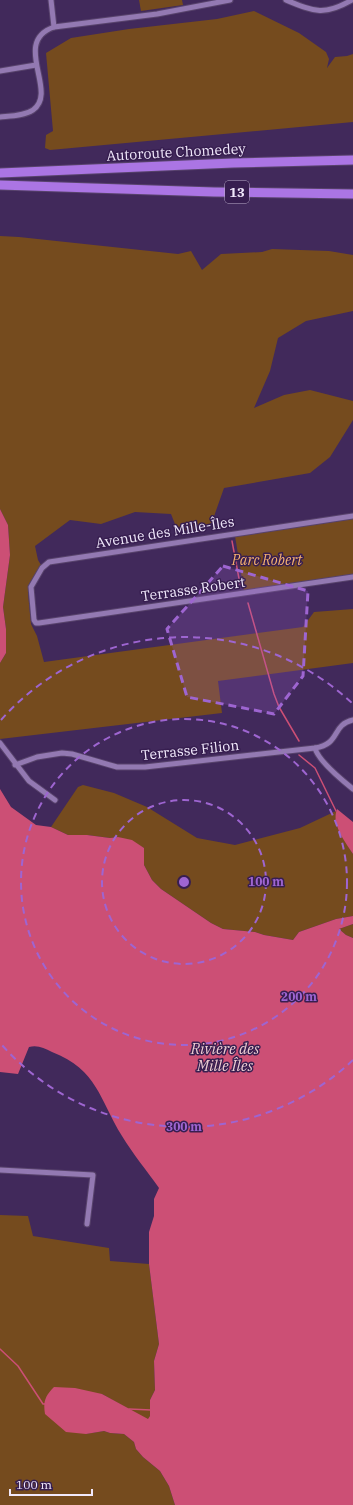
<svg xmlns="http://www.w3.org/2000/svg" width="353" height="1505" font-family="'IBM Plex Serif',serif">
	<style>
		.green { fill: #754b1e }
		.water { fill: #cc4f75 }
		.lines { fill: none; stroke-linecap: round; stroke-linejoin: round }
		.stream { stroke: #cc4f75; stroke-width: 1.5 }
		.street-casing { stroke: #58436c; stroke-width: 7 }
		.highway-casing { stroke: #58436c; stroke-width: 11 }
		.street { stroke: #9379b2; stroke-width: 5 }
		.highway { stroke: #ab75e4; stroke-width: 9 }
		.marked { fill: #9e65d1; fill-opacity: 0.2; stroke: #9e65d1; stroke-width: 3; stroke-dasharray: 8 5; stroke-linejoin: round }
		.ring { fill: none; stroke: #9e65d1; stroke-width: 2; stroke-dasharray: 7 5 }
		.labels { text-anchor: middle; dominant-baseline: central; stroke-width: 3; stroke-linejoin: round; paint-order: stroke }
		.shield { fill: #371e50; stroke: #b9acc8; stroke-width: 1 }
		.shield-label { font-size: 13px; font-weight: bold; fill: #f1e9fc }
		.street-label { font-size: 14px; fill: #f1e9fc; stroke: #371e50 }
		.park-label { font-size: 14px; font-style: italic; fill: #f6b270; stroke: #371e50 }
		.water-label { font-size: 15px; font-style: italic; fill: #edccd2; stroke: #371e50 }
		.centre { fill: #9e65d1; stroke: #371e50; stroke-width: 2 }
		.ring-label { font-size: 12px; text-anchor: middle; font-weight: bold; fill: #9e65d1; stroke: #371e50; stroke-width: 3; stroke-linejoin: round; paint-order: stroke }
	</style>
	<rect width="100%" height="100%" fill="#41295b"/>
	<g class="green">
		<polygon points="139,0 182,0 183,5 141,11"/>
		<polygon points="254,11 299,33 326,52 329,59 327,68 335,57 347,56 353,54 353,122 50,150 45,148 46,135 53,131 46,53 71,38 129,29 217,19"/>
		<polygon points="0,236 19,237 178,254 191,251 202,270 221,254 262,252 272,249 329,251 353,255 353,311 306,321 278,338 270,371 254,408 284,395 310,390 353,401 353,420 330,457 310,473 224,488 212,522 199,533 177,529 171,514 135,512 101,524 70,520 35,546 38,560 41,565 29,584 28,593 31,624 37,636 44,662 303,627 314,612 353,609 353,663 218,681 222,713 0,739 0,663 6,653 6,629 3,607 10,555 8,525 0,509"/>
		<polygon points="353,519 353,575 244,591 235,536"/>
		<polygon points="83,785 114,793 147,807 197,838 235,845 300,828 336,811 336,825 353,854 353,916 336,919 299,932 293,940 264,935 255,932 223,929 211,923 161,889 152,880 144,865 144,848 118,837 110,838 87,835 68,835 51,827 78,787"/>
		<polygon points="353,924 353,938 346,935 339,929"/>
		<polygon points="0,1215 28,1216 33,1236 109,1248 110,1261 149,1264 159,1344 154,1361 155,1390 150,1400 150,1416 148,1420 102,1394 85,1434 104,1431 110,1433 124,1434 134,1442 136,1449 143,1457 160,1471 169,1486 175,1505 0,1505"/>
	</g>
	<g class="water">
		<polygon points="0,509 8,525 10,555 3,607 6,629 6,653 0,663"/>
		<path d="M0,789L11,807L36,825L51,827L68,835H87L110,838L118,837L132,840L144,848V865L152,880L161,889L211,923L223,929L255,932L264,935L293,940L299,932L336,919L353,916V924L339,929L346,935L353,938V1505H175L169,1486L160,1471L143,1457L136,1449L134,1442L124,1434L110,1433L104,1431L86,1434L66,1432L45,1414C43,1402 45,1396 54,1387L75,1388L102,1394L148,1419L150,1416V1400L155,1390L154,1361L159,1344L149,1264V1232L154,1216V1199L159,1188C147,1171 133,1154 122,1136C99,1099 98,1070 52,1052C44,1048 38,1045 29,1047L18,1074L0,1072Z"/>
		<path d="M337,809L353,822V854C345,841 331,825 337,809Z"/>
	</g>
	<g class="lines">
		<g class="stream">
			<polyline points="232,541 240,584"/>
			<polyline points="248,603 274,694 279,707 299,741"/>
			<polyline points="299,755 315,768 336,811"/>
			<polyline points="0,1349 18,1366 43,1404 45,1404"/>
			<polyline points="129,1409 151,1410"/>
		</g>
		<g class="street-casing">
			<g id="street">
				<polyline points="51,0 54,27"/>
				<path d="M286,0C315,12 324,16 352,0"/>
				<polyline points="0,71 36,65"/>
				<path d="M0,117C10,116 24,116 33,110C59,92 11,42 54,27L157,14L230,0"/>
				<polyline points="353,516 49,562 42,568 31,587 34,620 36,623 39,623 353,577"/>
				<polyline points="0,743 29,781 55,800"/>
				<path d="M315,748C318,760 343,781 353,789"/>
				<path d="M15,765L37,757L62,753L72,754L117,767H145L315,748C341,744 331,725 353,720"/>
				<polyline points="0,1170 93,1175 87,1224"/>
			</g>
		</g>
		<g class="highway-casing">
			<g id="highway">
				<polyline points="0,173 233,163 353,160"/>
				<polyline points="0,185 214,192 353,194"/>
			</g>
		</g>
		<use href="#street" class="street"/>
		<use href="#highway" class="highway"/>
	</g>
	<path class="marked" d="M223,566L308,591L303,676L274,714L187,697L167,629Z"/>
	<g class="ring">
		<circle cx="184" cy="882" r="82"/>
		<circle cx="184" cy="882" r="163"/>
		<path d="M353 1060A245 245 0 0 1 1 1044M1 720A245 245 0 0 1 353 704"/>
	</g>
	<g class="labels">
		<rect class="shield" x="225" y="181" width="24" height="22" rx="3"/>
		<g class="shield-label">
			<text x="237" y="192">13</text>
		</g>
		<g class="street-label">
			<text transform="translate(176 152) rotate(-3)">Autoroute Chomedey</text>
			<text transform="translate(165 532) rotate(-9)">Avenue des Mille-Îles</text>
			<text transform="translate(193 589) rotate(-8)">Terrasse Robert</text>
			<text transform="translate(190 750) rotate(-6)">Terrasse Filion</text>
		</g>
		<g class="park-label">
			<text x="267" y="560">Parc Robert</text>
		</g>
		<g class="water-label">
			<text x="225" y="1048">Rivière des<tspan x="225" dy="17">Mille Îles</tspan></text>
		</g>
	</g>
	<circle cx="184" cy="882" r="6" class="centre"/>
	<g class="ring-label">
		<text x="266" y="886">100 m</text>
		<text x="299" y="1001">200 m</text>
		<text x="184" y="1131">300 m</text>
	</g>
	<path d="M10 1489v6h82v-6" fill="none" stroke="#f1e9fc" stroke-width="2"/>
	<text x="16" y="1489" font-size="12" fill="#f1e9fc" stroke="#371e50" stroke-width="3" paint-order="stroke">100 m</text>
</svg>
